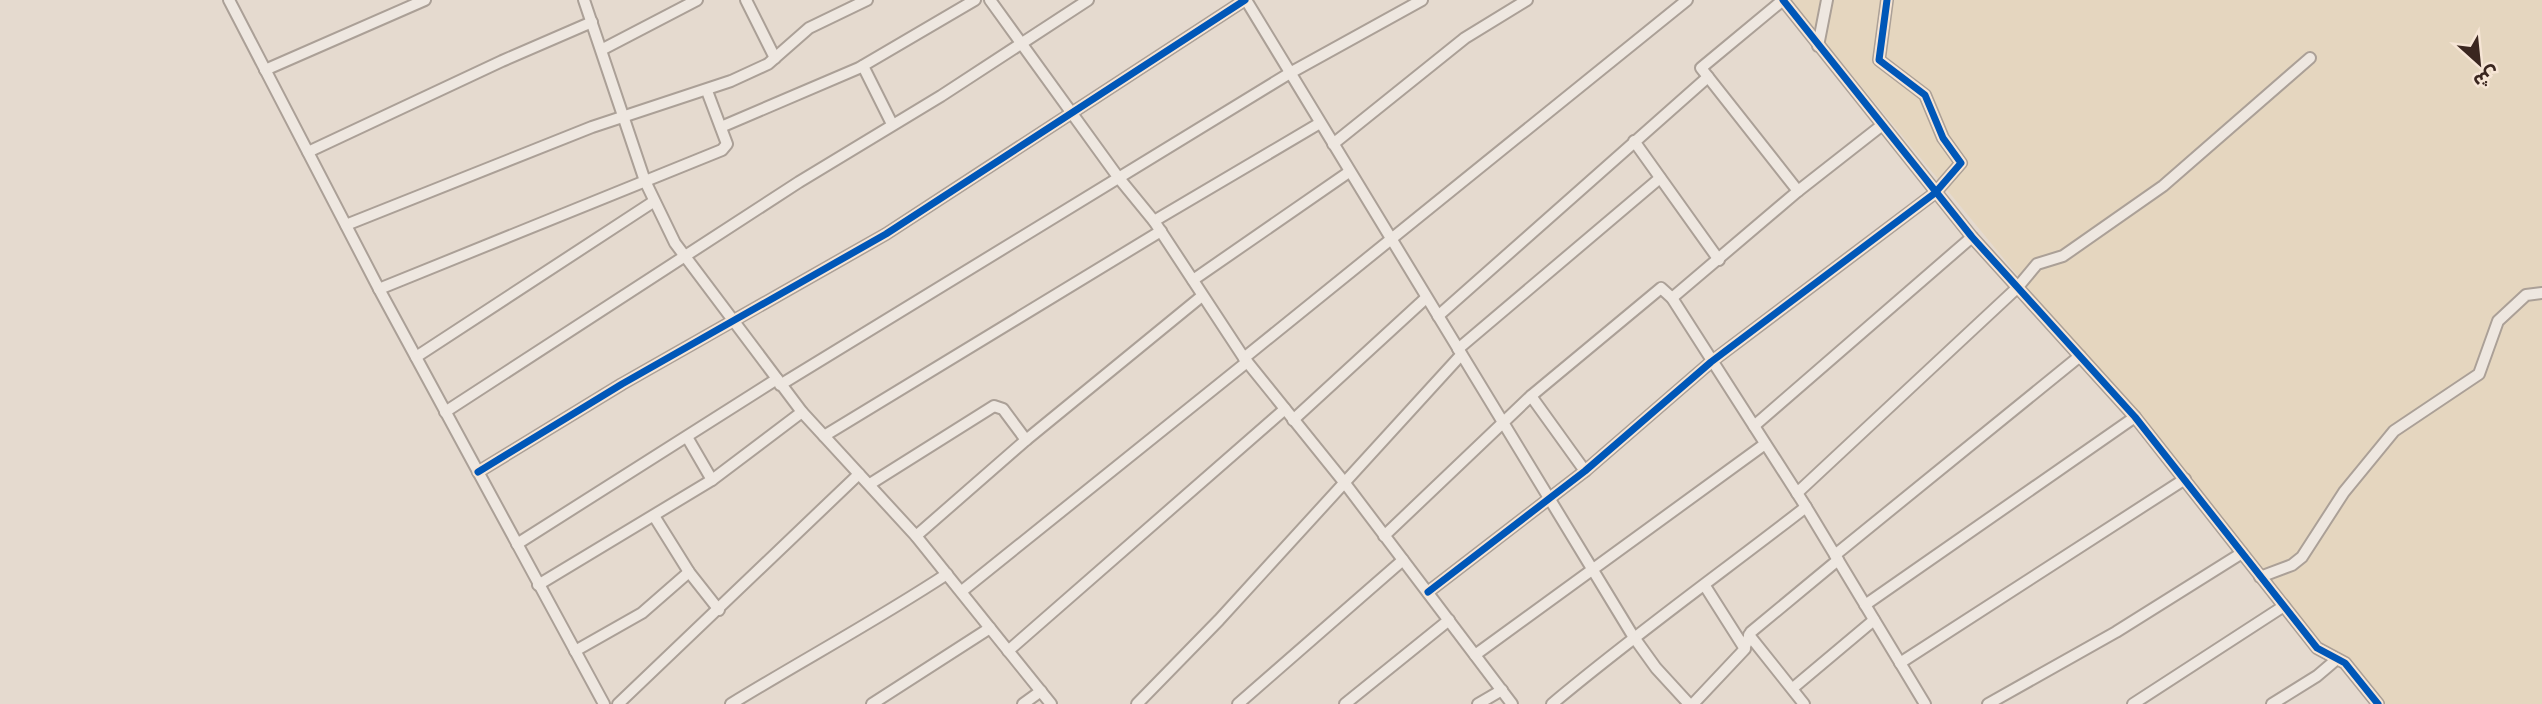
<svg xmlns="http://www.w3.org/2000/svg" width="2542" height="704" font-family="'Roboto Serif','Noto Sans Arabic',serif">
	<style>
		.farmland { fill: #e5d6bf }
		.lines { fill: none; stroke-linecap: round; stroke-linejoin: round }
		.minor-casing { stroke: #aba097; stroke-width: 14 }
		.minor { stroke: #eee7e0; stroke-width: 10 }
		.cycleway-casing { stroke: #f6e5d5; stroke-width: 11 }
		.cycleway { stroke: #0057b8; stroke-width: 7 }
	</style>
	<rect width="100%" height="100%" fill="#e5dacf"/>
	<polygon class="farmland" points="1790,0 2542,0 2542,704 2372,704"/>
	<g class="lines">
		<g class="minor-casing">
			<g id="minor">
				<polyline points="229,0 379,289 604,704"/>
				<polyline points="584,0 645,181 675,243 802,412 916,536 1051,704"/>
				<polyline points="746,0 775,58"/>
				<polyline points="990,0 1118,177 1154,221 1244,358 1344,482 1512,704"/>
				<polyline points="1246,0 1633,636 1656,668 1689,704"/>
				<polyline points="1783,0 1972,237 2135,417 2317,648 2345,663 2378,704"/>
				<polyline points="1783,0 1701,68 1798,191"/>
				<polyline points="1818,46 1827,0"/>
				<polyline points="603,49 697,0"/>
				<polyline points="863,66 892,124"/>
				<polyline points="265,70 425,0"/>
				<polyline points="721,127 859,68 975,0"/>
				<polyline points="1634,141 1719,260"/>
				<polyline points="1333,144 1465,38 1527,0"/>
				<polyline points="308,152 502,61 592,22"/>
				<polyline points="1154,221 1320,123"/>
				<polyline points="346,225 592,127 731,81 768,64 809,28 867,0"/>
				<polyline points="1193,280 1349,172"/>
				<polyline points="379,289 722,150 727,144 707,91"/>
				<polyline points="1672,298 1798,191 1881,126"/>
				<polyline points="1438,316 1708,77"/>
				<polyline points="1458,349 1660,178"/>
				<polyline points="416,357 653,202"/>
				<polyline points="1244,358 1687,0"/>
				<polyline points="780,385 1290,73 1422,0"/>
				<polyline points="1531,396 1585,471"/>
				<polyline points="445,412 799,182 941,96 1088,0"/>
				<polyline points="1293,420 1426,298"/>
				<polyline points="1754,426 1972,237"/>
				<polyline points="824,436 1161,231"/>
				<polyline points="687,437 712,480"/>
				<polyline points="478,472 622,384 886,234 1245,0"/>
				<polyline points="870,484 994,406 1003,409 1026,440"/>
				<polyline points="1797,493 2017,288 2037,264 2063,256 2163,186 2310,58"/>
				<polyline points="654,516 689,572 719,610"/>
				<polyline points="916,536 1026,440 1202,296"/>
				<polyline points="1384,536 1531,396 1661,288 1672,298 1806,507 1925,704"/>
				<polyline points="517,544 777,379"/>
				<polyline points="1835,555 2080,356"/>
				<polyline points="2260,577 2292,565 2302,557 2344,492 2394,431 2479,374 2498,321 2526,295 2542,293"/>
				<polyline points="538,585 712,480 802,412"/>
				<polyline points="1705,586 1745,649"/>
				<polyline points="962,591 1247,362"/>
				<polyline points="1428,592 1585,471 1711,362 1935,193 1961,163 1943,138 1925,95 1879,60 1887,0"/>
				<polyline points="1865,605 2135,417"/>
				<polyline points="1749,635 1804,704"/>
				<polyline points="575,651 642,613 689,572"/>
				<polyline points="1008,651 1285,409"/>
				<polyline points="1475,655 1765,444"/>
				<polyline points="1900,663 2185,479"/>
				<polyline points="1793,688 1874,620"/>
				<polyline points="618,704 859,474"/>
				<path d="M731,704C803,660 877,620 947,574"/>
				<polyline points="872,704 990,628"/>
				<polyline points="1023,704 1041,691"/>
				<polyline points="1137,704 1219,620 1461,355"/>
				<polyline points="1238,704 1403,560"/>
				<polyline points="1345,704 1449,620"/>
				<polyline points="1478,704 1502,690"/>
				<path d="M1552,704C1634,635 1721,573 1806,507"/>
				<polyline points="1693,704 1743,651 1751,632 1838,560"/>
				<polyline points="1988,704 2116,632 2242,553"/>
				<polyline points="2133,704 2284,606"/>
				<polyline points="2272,704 2317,676 2337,659"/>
			</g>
		</g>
		<use href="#minor" class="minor"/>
		<g class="cycleway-casing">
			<g id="cycleway">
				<polyline points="1783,0 1972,237 2135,417 2317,648 2345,663 2378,704"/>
				<polyline points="478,472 622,384 886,234 1245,0"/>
				<polyline points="1428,592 1585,471 1711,362 1935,193 1961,163 1943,138 1925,95 1879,60 1887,0"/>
			</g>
		</g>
		<use href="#cycleway" class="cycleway"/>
	</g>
	<g transform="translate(2479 63) rotate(153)" stroke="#f6e5d5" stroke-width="5" paint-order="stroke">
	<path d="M0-5L12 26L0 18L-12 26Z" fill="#3a261f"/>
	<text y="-10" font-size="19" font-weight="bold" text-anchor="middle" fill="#3a261f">ش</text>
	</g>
</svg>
